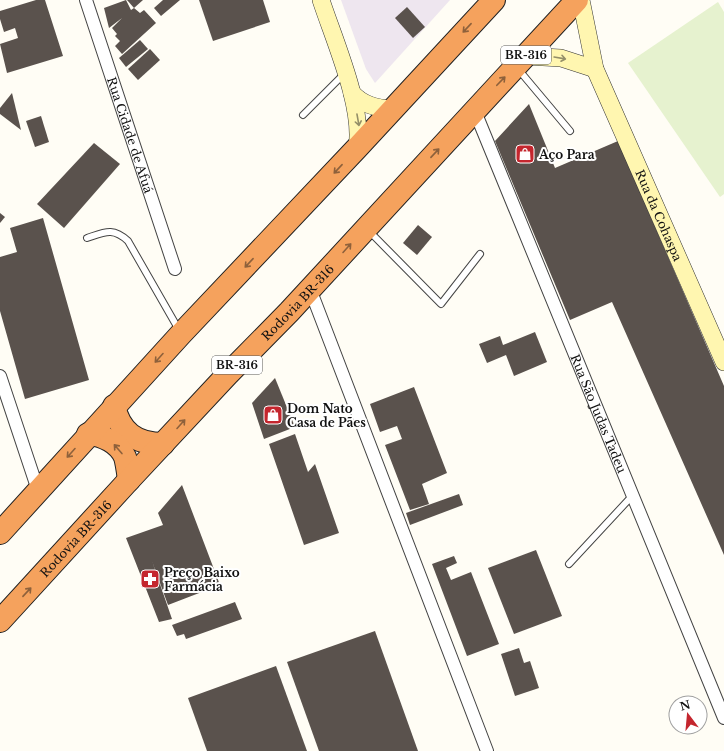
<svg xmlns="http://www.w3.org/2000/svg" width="724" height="751" font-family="'Libre Baskerville',serif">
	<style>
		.industrial { fill: #eee6ef }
		.pitch { fill: #e6f2cf }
		.building { fill: #5a524d }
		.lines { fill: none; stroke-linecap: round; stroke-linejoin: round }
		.lane-casing { stroke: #444; stroke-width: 8 }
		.street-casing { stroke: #444; stroke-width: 14 }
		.secondary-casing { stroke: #333; stroke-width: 18 }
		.highway-casing { stroke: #222; stroke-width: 24 }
		.lane { stroke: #fff; stroke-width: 6 }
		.street { stroke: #fff; stroke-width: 12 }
		.secondary { stroke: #fff6b0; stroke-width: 17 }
		.highway { stroke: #f5a25d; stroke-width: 22 }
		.oneway { stroke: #8e613b }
		.oneway2 { stroke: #948f68 }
		.labels { text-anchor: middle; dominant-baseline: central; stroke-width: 4; stroke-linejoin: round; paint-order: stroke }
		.shield { fill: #fff; stroke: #585858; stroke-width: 1 }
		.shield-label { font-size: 11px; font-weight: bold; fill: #111 }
		.street-label { font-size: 12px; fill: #111; stroke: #fff }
		.poi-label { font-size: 12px; font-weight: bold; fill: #111; stroke: #fff; text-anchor: start }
	</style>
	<rect width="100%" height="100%" fill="#fffdf5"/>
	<polygon class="industrial" points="341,0 450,0 375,83 366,69"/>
	<polygon class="pitch" points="718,2 724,12 724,194 720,197 628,63"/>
	<g class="building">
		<polygon points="36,0 45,0 63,56 7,73 0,44 18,38 15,28 4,32 0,19 0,11"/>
		<polygon points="126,0 131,10 134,8 140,13 144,10 156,23 122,54 115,46 120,41 115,36 117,34 112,28 122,18 109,28 104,8"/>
		<polygon points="127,0 143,0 134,8"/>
		<polygon points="163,0 180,0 161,16 154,8"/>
		<polygon points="199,0 263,0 270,22 213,41"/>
		<polygon points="407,7 425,27 413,38 395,18"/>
		<polygon points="140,40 148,49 126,67 119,58"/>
		<polygon points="150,49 160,60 138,80 128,69"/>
		<polygon points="12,93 21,130 0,114 0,108"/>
		<polygon points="529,104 555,168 618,141 724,386 724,555 612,302 570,320 495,141"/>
		<polygon points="41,116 49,142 35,147 26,121"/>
		<polygon points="94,143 120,164 64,228 37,204"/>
		<polygon points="0,213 5,217 0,223"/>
		<polygon points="43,218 89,380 25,399 0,311 0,257 17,252 10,228"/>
		<polygon points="418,225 432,237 417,255 403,243"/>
		<polygon points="535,332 547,362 514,376 506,355 487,363 479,344 500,336 503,345"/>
		<polygon points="275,378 295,427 264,439 252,403"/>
		<polygon points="414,387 447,473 422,484 429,504 410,510 385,445 402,439 397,426 380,432 370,404"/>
		<polygon points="295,434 308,472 315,464 339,533 304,545 269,444"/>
		<polygon points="182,485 220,585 168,605 152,561 172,619 159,622 126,538 163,525 158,513"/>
		<polygon points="459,494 463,505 410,525 406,513"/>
		<polygon points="536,550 562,616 514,634 488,568"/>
		<polygon points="454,556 457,563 446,568 451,580 471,572 499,644 467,656 432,564"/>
		<polygon points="235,602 242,619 186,639 184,634 177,636 172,625"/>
		<polygon points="375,631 418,751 319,751 287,662"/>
		<polygon points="519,648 524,663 530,661 539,688 515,696 501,654"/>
		<polygon points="276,666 307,751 207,751 188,698"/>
	</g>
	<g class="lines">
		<g class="lane-casing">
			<g id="lane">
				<polyline points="518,69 570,131"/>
				<polyline points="303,115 344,74"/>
				<polyline points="368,230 441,304 480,254"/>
				<path d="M87,238C105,232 113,227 128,241L179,330"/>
				<polyline points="569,564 633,495"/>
			</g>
		</g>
		<g class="street-casing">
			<g id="street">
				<path id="s1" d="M86,0L175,269"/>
				<path id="s2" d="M474,109L724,718"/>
				<polyline points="310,289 487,751"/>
				<polyline points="0,376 38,490"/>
			</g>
		</g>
		<g class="secondary-casing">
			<g id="secondary">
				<path d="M321,0C334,40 364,107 357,148"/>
				<path id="s3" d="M581,0L595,69L724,362"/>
				<polyline points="525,56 561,58 595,69"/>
				<path d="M352,93C363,105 376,108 392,109"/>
			</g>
		</g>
		<g class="highway-casing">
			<g id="highway">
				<path d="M114,406C120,432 136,444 163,444"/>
				<path d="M88,434C103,435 119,443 125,457C127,464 128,473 129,480"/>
				<polyline points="0,533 181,334 357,148 494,0"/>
				<path id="s4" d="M0,621L129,480L228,374L289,312L577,0"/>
			</g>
		</g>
		<use href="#lane" class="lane"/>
		<use href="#street" class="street"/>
		<use href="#secondary" class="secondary"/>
		<use href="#highway" class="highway"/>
	</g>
	<defs><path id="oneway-shaft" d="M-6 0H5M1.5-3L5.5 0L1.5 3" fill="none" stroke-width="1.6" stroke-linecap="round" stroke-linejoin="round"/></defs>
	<g class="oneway">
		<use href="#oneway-shaft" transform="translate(467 28) rotate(133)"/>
		<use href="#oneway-shaft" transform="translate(501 81) rotate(-46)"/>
		<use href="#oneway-shaft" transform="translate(435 153) rotate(-47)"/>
		<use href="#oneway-shaft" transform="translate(338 169) rotate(133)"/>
		<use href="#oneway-shaft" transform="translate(347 248) rotate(-48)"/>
		<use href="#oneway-shaft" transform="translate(249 263) rotate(133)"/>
		<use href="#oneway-shaft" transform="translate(159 358) rotate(132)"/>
		<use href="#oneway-shaft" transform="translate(181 424) rotate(-48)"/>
		<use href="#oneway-shaft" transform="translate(118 449) rotate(-131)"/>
		<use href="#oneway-shaft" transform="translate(71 453) rotate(132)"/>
		<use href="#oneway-shaft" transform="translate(27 592) rotate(-47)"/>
	</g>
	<g class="oneway2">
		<use href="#oneway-shaft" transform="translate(560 58) rotate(10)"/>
		<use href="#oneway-shaft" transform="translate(358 120) rotate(80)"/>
	</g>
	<defs>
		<g id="shop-square" transform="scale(1)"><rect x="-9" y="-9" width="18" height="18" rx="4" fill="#c4262e" stroke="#fff"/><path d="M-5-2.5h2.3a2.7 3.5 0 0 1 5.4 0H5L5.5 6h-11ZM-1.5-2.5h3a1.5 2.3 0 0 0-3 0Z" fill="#fff"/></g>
		<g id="pharmacy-square" transform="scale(1)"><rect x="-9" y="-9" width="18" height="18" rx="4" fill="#c4262e" stroke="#fff"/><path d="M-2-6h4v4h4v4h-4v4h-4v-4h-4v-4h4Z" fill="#fff"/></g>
	</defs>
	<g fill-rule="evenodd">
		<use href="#shop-square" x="525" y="154"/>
		<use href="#shop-square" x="273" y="415"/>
		<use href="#pharmacy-square" x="150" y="579"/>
	</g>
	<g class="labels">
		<g class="shield">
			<rect x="501" y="46" width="50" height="18" rx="3"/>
			<rect x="212" y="356" width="50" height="18" rx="3"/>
		</g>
		<g class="shield-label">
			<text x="526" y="55">BR-316</text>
			<text x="237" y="365">BR-316</text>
		</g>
		<g class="street-label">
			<text stroke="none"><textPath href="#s1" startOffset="142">Rua Cidade de Afuá</textPath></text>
			<text stroke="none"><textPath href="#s3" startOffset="230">Rua da Cohaspa</textPath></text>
			<text stroke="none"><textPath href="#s4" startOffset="436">Rodovia BR-316</textPath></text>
			<text stroke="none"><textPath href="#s2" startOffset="329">Rua São Judas Tadeu</textPath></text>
			<text stroke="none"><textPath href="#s4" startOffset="112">Rodovia BR-316</textPath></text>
		</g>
		<g class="poi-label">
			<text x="539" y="154">Aço Para</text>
			<text x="287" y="408">Dom Nato<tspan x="287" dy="14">Casa de Pães</tspan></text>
			<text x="164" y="572">Preço Baixo<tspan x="164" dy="14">Farmácia</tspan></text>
		</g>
	</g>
	<g transform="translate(688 715) rotate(344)"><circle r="19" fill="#ffffff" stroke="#a0a0a0"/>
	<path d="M0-3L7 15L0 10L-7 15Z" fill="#c4262e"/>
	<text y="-6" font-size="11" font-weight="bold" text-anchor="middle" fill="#111111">N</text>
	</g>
</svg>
